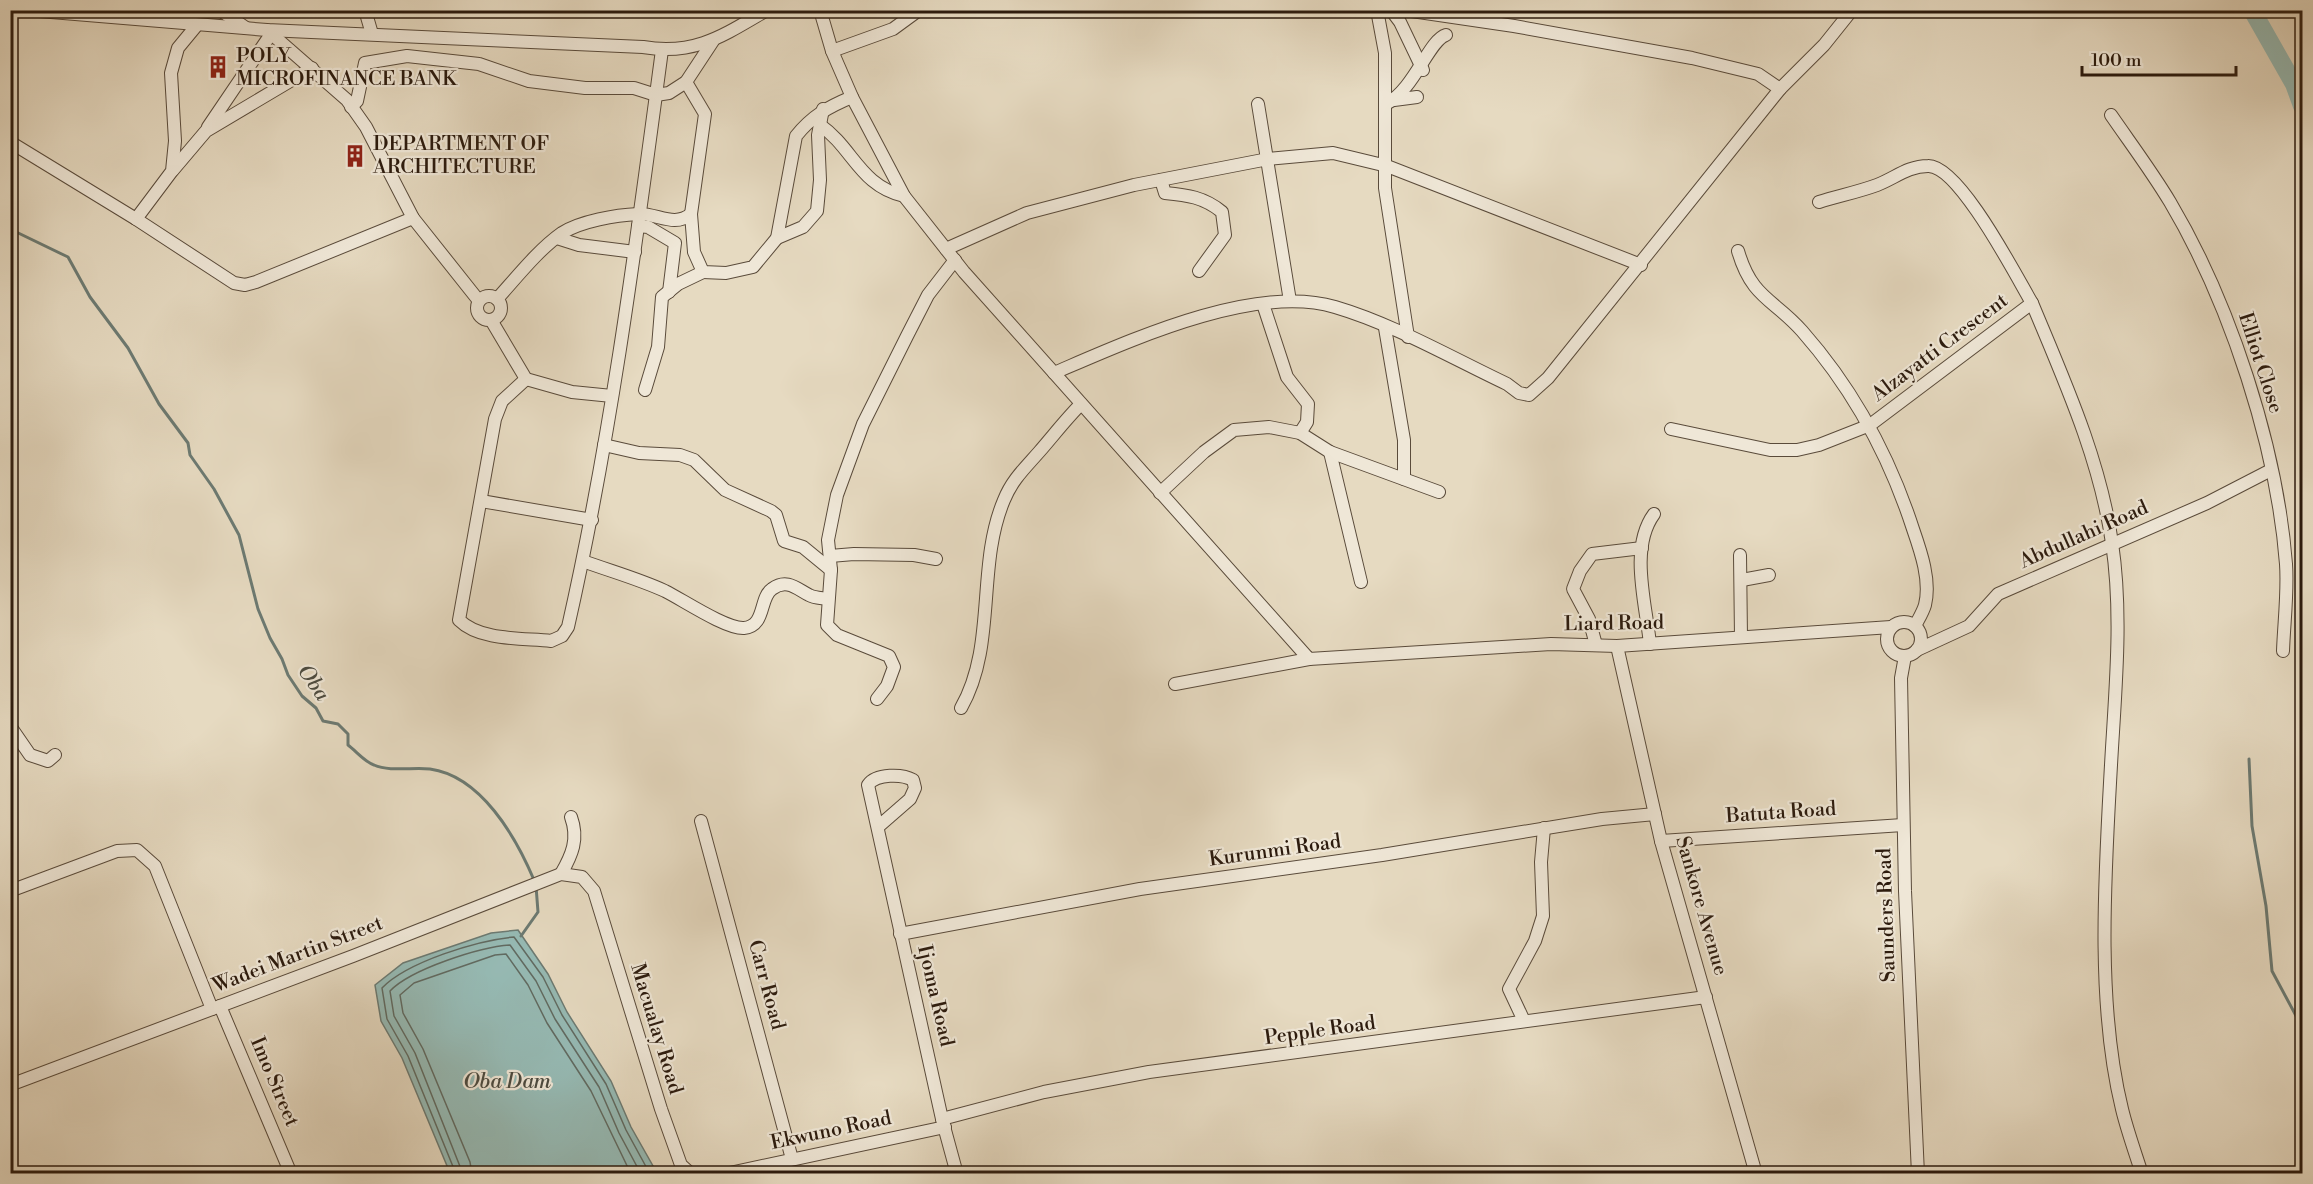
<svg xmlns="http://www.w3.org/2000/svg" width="2313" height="1184" font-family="'Libre Bodoni',serif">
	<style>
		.water { fill: #96bab4; stroke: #6c7a72; stroke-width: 1.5 }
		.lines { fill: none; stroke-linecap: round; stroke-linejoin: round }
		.shore { stroke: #616a61; stroke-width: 1.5 }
		.stream { stroke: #6c7a72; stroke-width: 3 }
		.river { stroke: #96bab4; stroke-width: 18 }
		.minor-casing { stroke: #5a4b3b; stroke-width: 14 }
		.minor { stroke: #efe7d7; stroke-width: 12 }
		.labels { text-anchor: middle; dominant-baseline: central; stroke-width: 4.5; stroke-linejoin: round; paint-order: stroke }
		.poi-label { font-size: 20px; fill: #2c1b0e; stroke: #efe7d7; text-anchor: start }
		.street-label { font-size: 20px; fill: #2c1b0e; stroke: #efe7d7 }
		.water-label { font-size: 21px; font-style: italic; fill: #4c4b40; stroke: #efe7d7 }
	</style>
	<rect width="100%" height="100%" fill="#e6dac1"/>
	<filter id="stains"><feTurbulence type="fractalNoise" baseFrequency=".00333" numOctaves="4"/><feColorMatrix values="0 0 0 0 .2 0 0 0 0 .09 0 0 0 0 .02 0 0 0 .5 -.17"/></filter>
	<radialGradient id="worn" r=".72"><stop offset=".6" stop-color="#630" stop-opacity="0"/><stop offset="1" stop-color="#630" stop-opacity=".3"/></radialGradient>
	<polygon class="water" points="518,930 548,974 567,1012 611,1081 631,1127 657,1173 450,1173 402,1058 381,1021 375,985 403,963 491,933"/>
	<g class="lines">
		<g class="shore">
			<path d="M456,1174L408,1056L387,1019L382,988C407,962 478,940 514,937L543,977L562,1015L606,1084L626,1130L650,1174"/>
			<path d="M463,1174L415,1053L394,1016L390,991C411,969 480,947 510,945L536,981L555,1019L599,1087L619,1133L641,1174"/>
			<polyline points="472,1174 470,1162 423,1049 403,1013 400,995 414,983 495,955 506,954 528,985 547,1023 591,1091 631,1174"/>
		</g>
		<g class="stream">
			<path d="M10,229L68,257L90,297L128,348L159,404L188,443L190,455L214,489L239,535L258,609L270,638L282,659L288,675L302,696L316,708L323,721L338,724L348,734V745C356,751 365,762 374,765C390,772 413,767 430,769C481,776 516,837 534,880"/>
			<polyline points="2249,759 2252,826 2266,906 2272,971 2302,1027"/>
			<polyline points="521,936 538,912 536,886"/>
		</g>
		<polyline class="river" points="2252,10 2294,84 2302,106"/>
		<g class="minor-casing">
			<g id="minor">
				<path d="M27,10L267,30L643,47C695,56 724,35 767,10"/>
				<polyline points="220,10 246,28"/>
				<polyline points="365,10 372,34"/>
				<polyline points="820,10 832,51 852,97 904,196 964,272 1309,659 1551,644 1617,646 1891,627"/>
				<polyline points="1377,10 1385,53 1385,188 1408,337"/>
				<polyline points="1391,10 1400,22 1423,70"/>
				<polyline points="267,30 347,100 366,127 413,218 479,301"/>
				<polyline points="832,51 893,29 919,10"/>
				<path d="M686,82L705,114L691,214L694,252L703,272L726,273L753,267L777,238L796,136C812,116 828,107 852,97"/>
				<polyline points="1780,89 1824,45 1852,10"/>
				<polyline points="1394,100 1417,97"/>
				<polyline points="1258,104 1290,301"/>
				<path d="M1386,104C1414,90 1429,40 1446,35"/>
				<polyline points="351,107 357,101 365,63 407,56 479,64 529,81 585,88 634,88 656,95 669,93 686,82 713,41"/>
				<path d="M2111,115C2131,144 2152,172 2170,202C2230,303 2277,447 2286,564C2288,592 2284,623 2283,651"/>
				<path d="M820,125C853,148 860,186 904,196"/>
				<polyline points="208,127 271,34"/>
				<polyline points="10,142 136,219 234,283 245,285 256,282 413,218"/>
				<polyline points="173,170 206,131 312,68"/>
				<path d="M1161,180L1165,193C1187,195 1204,197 1222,212L1225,235L1199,271"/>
				<path d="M1819,202C1838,196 1858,192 1877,185C1895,178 1908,166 1928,166C1959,165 2016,276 2032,303"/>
				<polyline points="136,219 172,171 175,141 171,73 178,48 197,25"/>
				<polyline points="638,226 648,227 675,243 669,292"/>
				<polyline points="557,238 579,245 635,252"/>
				<polyline points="777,238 803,227 817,211 820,180 818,135 823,109"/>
				<polyline points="946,249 1027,213 1134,185 1268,159 1333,153 1387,166 1641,265"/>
				<path d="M1738,251C1752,299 1774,299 1802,331C1854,390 1889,455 1913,529C1921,552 1931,581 1925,605C1923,612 1918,620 1915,626"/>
				<circle cx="489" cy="308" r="12"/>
				<path d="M497,299C517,277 538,250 562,233C581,221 616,215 638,214C657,213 674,228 691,214"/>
				<polyline points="1263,304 1287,377 1308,404 1307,422 1300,433"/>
				<polyline points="491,320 526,379 572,392 612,396"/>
				<polyline points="1385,328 1404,440 1404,479"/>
				<path d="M1054,373C1129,341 1254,283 1335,307C1393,324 1452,358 1507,384L1519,393L1529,395L1548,378L1780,89L1758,74L1692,58L1514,26L1405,10"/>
				<path d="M526,379L502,401L495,419L459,620C480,641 523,638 551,641L562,636L568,627C611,437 636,244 662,50"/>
				<polyline points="645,390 658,347 662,297 678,284 703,272"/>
				<path d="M1671,429L1770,450H1797L1819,445L1870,425L2032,303C2064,380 2100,459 2112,543C2123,616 2115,692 2111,765C2105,873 2096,1003 2122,1109C2127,1130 2135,1152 2142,1174"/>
				<polyline points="604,445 639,453 680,455 694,460 725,490 771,511 776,515 784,541 803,547 831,570"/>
				<polyline points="1330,452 1361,582"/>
				<polyline points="1160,493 1204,452 1234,430 1269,427 1300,433 1330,452 1439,492"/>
				<polyline points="481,501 592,520"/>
				<polyline points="1740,555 1741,637"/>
				<polyline points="830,556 854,554 914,555 936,559"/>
				<path d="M583,561C610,571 639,579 665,591C683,600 726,629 744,628C766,626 759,598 772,589C787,578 797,589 809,595C814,598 822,598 827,599"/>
				<polyline points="1742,580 1769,575"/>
				<circle cx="1904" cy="639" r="17"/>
				<path d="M1650,644C1646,604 1629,548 1654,514"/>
				<polyline points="1596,645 1589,619 1573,589 1580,571 1592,554 1642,548"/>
				<polyline points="1617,646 1661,841 1756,1174"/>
				<polyline points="1917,650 1969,626 1998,594 2207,503 2271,470"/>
				<polyline points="1905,656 1901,678 1905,891 1918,1174"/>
				<polyline points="1175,684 1309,659"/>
				<polyline points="877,699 887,686 894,667 889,656 837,635 827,625 831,570 828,540 837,495 863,424 907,336 928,295 955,260"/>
				<path d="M961,708C997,645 976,566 1004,500C1012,480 1025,468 1039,452C1053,436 1066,419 1081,404"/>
				<polyline points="10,726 30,755 48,761 55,755"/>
				<polyline points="701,821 792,1159"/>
				<path d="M879,826L910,799L915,788L913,780C903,774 876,773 868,785L942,1119L957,1174"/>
				<polyline points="1661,841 1903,825"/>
				<path d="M561,874C572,855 579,839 571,817"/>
				<polyline points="10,891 117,851 137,850 155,866 212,1009"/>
				<polyline points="900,934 1140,889 1382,855 1602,819 1655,814"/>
				<polyline points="220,1006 291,1174"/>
				<polyline points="1524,1021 1509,989 1535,941 1543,916 1541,862 1544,828"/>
				<polyline points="10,1085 353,956 561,874 582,877 594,891 661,1109 681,1165 691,1174"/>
				<polyline points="942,1119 1044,1092 1149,1072 1706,997"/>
				<polyline points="725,1174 945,1127"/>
			</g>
		</g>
		<use href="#minor" class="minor"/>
	</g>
	<defs>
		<g id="building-bare" transform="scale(1.8)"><path d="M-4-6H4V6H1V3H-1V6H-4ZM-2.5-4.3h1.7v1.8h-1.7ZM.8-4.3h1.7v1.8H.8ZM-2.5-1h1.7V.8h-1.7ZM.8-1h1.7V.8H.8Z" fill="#8f2418" stroke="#efe7d7" stroke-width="2.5" paint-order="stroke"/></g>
	</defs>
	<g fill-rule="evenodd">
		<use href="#building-bare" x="218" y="67"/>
		<use href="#building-bare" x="355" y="156"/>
	</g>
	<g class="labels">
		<g class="poi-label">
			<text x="236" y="56">POLY<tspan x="236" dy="23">MICROFINANCE BANK</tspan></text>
			<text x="373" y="144">DEPARTMENT OF<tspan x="373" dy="23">ARCHITECTURE</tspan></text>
		</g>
		<g class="street-label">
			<text transform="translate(1940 348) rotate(-37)">Alzayatti Crescent</text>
			<text transform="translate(2260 363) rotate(72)">Elliot Close</text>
			<text transform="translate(2084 535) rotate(-24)">Abdullahi Road</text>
			<text transform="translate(1614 624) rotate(-1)">Liard Road</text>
			<text transform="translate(1781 813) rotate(-4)">Batuta Road</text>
			<text transform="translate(1275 851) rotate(-8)">Kurunmi Road</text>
			<text transform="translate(1701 906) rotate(74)">Sankore Avenue</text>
			<text transform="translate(1887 915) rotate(-92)">Saunders Road</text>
			<text transform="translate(298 955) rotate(-21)">Wadei Martin Street</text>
			<text transform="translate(766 985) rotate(75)">Carr Road</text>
			<text transform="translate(935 996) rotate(77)">Ijoma Road</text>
			<text transform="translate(656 1029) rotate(73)">Macualay Road</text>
			<text transform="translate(1320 1031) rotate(-8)">Pepple Road</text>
			<text transform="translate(274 1082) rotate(67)">Imo Street</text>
			<text transform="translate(831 1131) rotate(-12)">Ekwuno Road</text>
		</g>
		<g class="water-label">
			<text transform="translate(313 683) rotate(55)">Oba</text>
			<text x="507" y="1082">Oba Dam</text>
		</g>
	</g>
	<rect width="2313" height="1184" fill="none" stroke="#e6dac1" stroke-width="36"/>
	<rect x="12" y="12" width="2289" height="1160" fill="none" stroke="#2c1b0e" stroke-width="3"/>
	<rect x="18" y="18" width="2277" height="1148" fill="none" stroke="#2c1b0e" stroke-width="1.5"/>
	<path d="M2082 66v9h154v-9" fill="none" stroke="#2c1b0e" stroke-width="3"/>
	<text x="2091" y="66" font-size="18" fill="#2c1b0e" stroke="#efe7d7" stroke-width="4.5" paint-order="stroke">100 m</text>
	<rect width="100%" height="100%" filter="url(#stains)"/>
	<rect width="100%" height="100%" fill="url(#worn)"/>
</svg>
